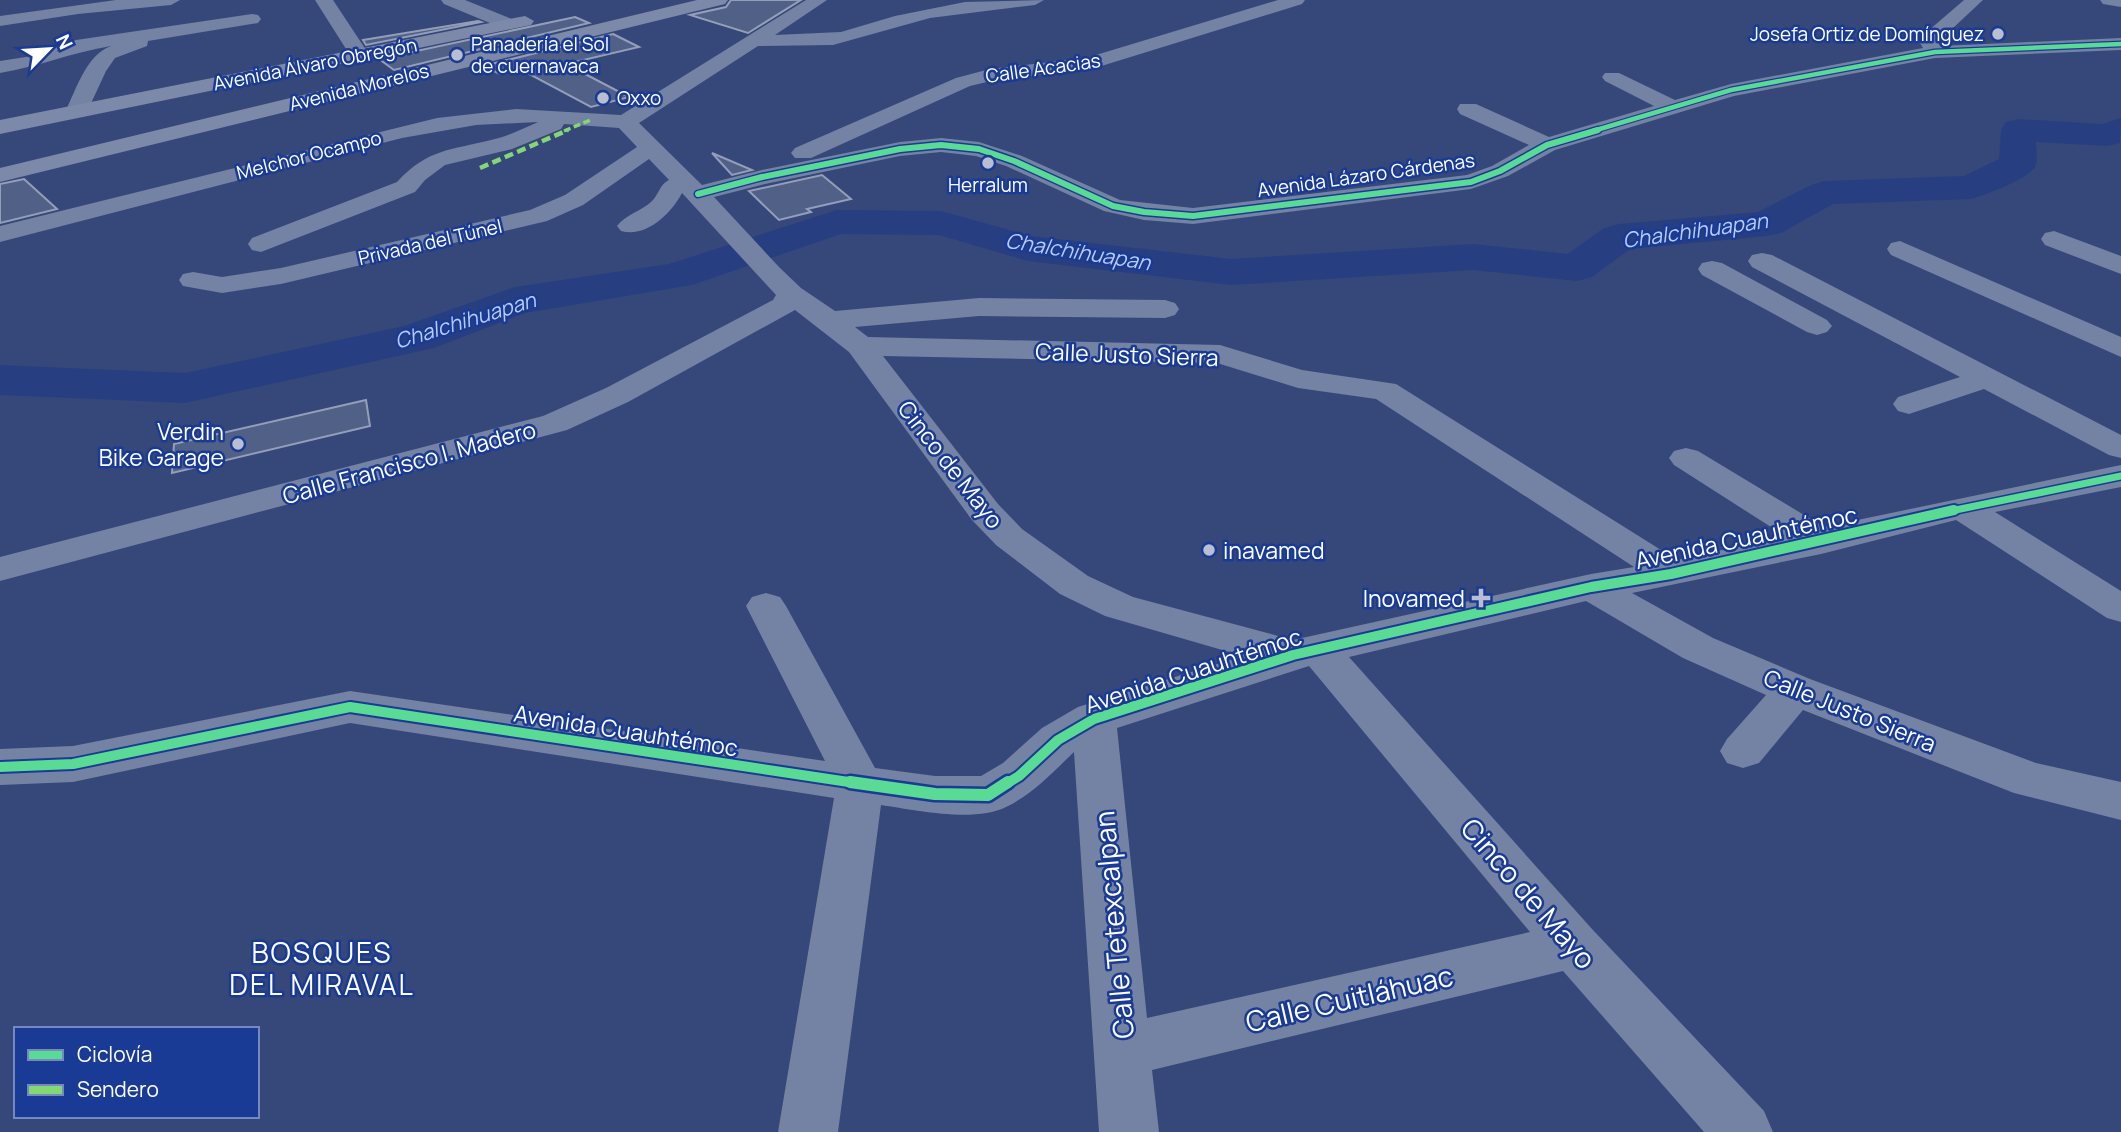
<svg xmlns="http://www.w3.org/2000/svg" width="2121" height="1132" font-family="Manrope,sans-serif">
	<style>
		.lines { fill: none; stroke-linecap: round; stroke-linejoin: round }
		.river { fill: #273f81; fill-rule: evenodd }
		.building { fill: #516087; stroke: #949eb9; stroke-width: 2 }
		.minor { fill: #7482a4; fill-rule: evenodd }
		.major { fill: #7d89a9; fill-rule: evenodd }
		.quiet-far1 { stroke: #83d873; stroke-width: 3.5; stroke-dasharray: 7 3.5; stroke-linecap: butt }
		.quiet { stroke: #83d873; stroke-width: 4.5; stroke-dasharray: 9 4.5; stroke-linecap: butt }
		.cycleway-far4-casing { stroke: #1a3b95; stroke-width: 7 }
		.cycleway-far3-casing { stroke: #1a3b95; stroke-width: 9 }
		.cycleway-far2-casing { stroke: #1a3b95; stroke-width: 10 }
		.cycleway-far1-casing { stroke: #1a3b95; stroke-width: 14 }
		.cycleway-casing { stroke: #1a3b95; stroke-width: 17 }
		.cycleway-far4 { stroke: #5adb95; stroke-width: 4.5 }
		.cycleway-far3 { stroke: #5adb95; stroke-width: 6 }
		.cycleway-far2 { stroke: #5adb95; stroke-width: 7 }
		.cycleway-far1 { stroke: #5adb95; stroke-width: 10 }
		.cycleway { stroke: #5adb95; stroke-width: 12 }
		.poi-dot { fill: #b9bfd0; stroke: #1a3b95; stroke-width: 2.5 }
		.labels { text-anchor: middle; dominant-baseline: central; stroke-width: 5; stroke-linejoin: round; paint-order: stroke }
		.far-poi-label { font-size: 19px; fill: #fff; stroke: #1a3b95; text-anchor: start }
		.far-street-label { font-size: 19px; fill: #fff; stroke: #1a3b95 }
		.far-water-label { font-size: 21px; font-style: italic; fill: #b9cbf6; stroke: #1a3b95 }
		.street-label { font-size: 23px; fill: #fff; stroke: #1a3b95 }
		.poi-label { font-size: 23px; fill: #fff; stroke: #1a3b95; text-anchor: end }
		.near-street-label { font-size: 28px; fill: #fff; stroke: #1a3b95 }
		.near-neighbourhood-label { font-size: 28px; letter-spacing: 2px; fill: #fff; stroke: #1a3b95 }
	</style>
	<rect width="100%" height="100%" fill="#364879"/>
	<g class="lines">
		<path class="river" d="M2121,118L2120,143L2107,146L2036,142C2036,148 2038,158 2036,165C2032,178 1985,195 1971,199L1833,204L1781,233L1767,236L1630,249L1592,277L1577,281L1473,270L1231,285L1028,261L939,235L841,234L692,285L525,313L434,348L185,403L0,395V365L185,373L404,326L515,287L669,264L837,210L941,211L1031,236L1231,259L1473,244L1568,254L1604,228L1619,224L1758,212L1811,185L1825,181L1964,176L1999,159L2001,130L2006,122L2019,119L2102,124Z"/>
	</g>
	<g class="building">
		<polygon points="731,0 801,0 748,33 690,15 726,7"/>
		<polygon points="575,17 589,23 394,70 379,59"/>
		<polygon points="478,21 481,22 366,45 363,40"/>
		<polygon points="613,34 639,47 566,64 629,97 591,107 520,69 500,74 483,66"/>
		<polygon points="712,153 752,170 732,175"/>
		<polygon points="822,175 851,199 807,209 811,212 779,220 749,191"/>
		<polygon points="24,179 57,209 0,223 0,184"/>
		<polygon points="366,400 370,426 172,473 174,444"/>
	</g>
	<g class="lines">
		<g class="minor">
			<polygon points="116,0 180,0 171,5 78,14 0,26 0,16"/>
			<polygon points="315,0 333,0 370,56 367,60 353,60"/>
			<polygon points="441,0 465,0 514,20 517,24 514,28 502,28 444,4"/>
			<path d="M806,0H827L775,35L841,32L895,16L965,2L1044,0L1035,5L930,18L833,45L758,46L639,123L702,185L762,170L900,142L941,138L979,142L1022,156L1120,200L1193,208L1467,175L1492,166L1529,145L1460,114L1457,109L1460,104H1476L1549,137L1654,106L1605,81L1602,77L1605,73H1619L1675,100L1731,84L1923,48L1919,41L1921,37L1964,0H1983L1938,42L1941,46L2121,38V50L1935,58L1734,96L1555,150L1508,176L1471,189L1193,224L1144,220L1104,211L1006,166L976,156L941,152L900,156L765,184L714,197L779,267L801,288L835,311L979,298L1165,300L1175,303L1179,309L1175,315L1165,318L979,316L855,327L868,337L1220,345L1302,370L1396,384L1677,560L1785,536L1674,465L1669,458L1674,451L1686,448L1698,451L1824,527L2121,465V487L1995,512L2121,591V622L2107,618L1956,520L1821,554L1632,593L1713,638L1810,679L2036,763L2121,782V820L2014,793L1803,710L1759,763L1743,768L1727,763L1720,751L1727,739L1766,695L1683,658L1586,601L1349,657L1592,929L1764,1111L1773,1132H1704L1563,971L1152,1070L1159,1132H1099L1074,752C1053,772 1033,794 1006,807C975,823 914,810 881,805L838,1132H778L834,798L350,723L73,782L0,785V749L73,746L350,691L825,761L746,606L752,597L766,593L780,597L786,606L875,768L935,776H981L1003,763L1042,728L1078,707L1243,656L1105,616L1060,594L996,545L972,520L849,352L795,310L628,402L567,430L0,581V557L543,416L606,388L773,300L776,295L682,193C671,214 646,238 621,231L617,226C625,215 641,211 651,202C659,195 659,185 669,180L649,159L583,205L547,221L281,284L222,293L183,286L179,280L183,274L193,272L222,277L281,268L530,210L565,195L637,147L619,128L564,124L561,129L512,149L445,165L425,180L415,192L261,252L252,250L248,244L252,238L397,182C427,149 451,150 491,140C507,137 522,129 538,122L476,125L402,138L0,242V226L437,118L516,109L621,115ZM883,356L1217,363L1298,388L1376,399L1634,567L1591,574L1293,640L1133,597L1088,576L1022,529L998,504ZM1309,666L1530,932L1147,1018L1117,728Z"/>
			<polygon points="1278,0 1305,0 1302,4 1095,68 991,81 970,86 811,158 795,158 791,153 795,148 956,78 990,69 1086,58"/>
			<polygon points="2100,0 2121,0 2121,7 2103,4"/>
			<path d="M252,14L258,15L261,19L258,23L148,41L147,46L115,58L106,71L87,112L84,117H68L65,112C76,90 86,55 111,46C73,52 38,67 0,73V61L32,56L76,40Z"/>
			<polygon points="2054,231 2121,256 2121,274 2045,245 2041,239 2045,233"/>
			<polygon points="1900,241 2121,337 2121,357 1891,255 1887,249 1891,243"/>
			<polygon points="1762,253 1772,255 2121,435 2121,458 2109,455 1984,389 1909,414 1898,411 1893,404 1898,397 1960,377 1752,267 1748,261 1752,255"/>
			<polygon points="1712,261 1722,263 1827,320 1832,326 1827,332 1817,335 1807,332 1702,275 1698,269 1702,263"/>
		</g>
		<g class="major">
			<polygon points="697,0 728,0 725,4 0,182 0,168"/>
			<polygon points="525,16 534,21 531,25 0,134 0,120"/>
		</g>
		<polyline class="quiet-far1" points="564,131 593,119"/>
		<polyline class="quiet" points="480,168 568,130"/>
		<g class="cycleway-far4-casing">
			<polyline id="cycleway-far4" points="1593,131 1731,90 1935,52 2121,44"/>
		</g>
		<g class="cycleway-far3-casing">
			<polyline id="cycleway-far3" points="698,194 762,177 900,149 941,145 979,149 1014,161 1113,206 1144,212 1193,216 1471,182 1500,171 1547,145 1598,130"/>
		</g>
		<g class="cycleway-far2-casing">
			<polyline id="cycleway-far2" points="1946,512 2121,476"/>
		</g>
		<g class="cycleway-far1-casing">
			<g id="cycleway-far1">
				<polyline points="0,767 73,764 350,707 862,784"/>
				<polyline points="1006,784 1019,776 1058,740 1094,719 1293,655 1591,587 1671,574 1954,510"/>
			</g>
		</g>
		<g class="cycleway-casing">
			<polyline id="cycleway" points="850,782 935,794 988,795 1008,782"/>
		</g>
		<use href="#cycleway-far4" class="cycleway-far4"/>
		<use href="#cycleway-far3" class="cycleway-far3"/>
		<use href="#cycleway-far2" class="cycleway-far2"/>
		<use href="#cycleway-far1" class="cycleway-far1"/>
		<use href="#cycleway" class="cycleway"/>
	</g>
	<g class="poi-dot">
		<circle cx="1998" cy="34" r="7"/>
		<circle cx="457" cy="55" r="7"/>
		<circle cx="603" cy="98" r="7"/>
		<circle cx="988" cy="163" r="7"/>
		<circle cx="238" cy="444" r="7"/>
		<circle cx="1209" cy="550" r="7"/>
		<path d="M1477.5 587.5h7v7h7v7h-7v7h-7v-7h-7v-7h7z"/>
	</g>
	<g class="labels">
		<g class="far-poi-label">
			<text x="1984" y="34" text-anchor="end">Josefa Ortiz de Domínguez</text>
			<text x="471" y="44">Panadería el Sol<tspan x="471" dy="22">de cuernavaca</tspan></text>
			<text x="617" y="98">Oxxo</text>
			<text x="988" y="185" text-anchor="middle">Herralum</text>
		</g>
		<g class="far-street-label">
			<text transform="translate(315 64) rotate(-11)">Avenida Álvaro Obregón</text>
			<text transform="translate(1043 68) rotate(-8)">Calle Acacias</text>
			<text transform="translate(359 87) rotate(-14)">Avenida Morelos</text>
			<text transform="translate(309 155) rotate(-14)">Melchor Ocampo</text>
			<text transform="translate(1366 175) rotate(-8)">Avenida Lázaro Cárdenas</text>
			<text transform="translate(430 242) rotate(-13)">Privada del Túnel</text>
		</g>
		<g class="far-water-label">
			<text transform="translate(1695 230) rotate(-8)">Chalchihuapan</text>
			<text transform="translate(1078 251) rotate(9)">Chalchihuapan</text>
			<text transform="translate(465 320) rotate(-17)">Chalchihuapan</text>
		</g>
		<g class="street-label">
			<text transform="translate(1127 354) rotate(2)">Calle Justo Sierra</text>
			<text transform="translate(409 462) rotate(-15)">Calle Francisco I. Madero</text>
			<text transform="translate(951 464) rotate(52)">Cinco de Mayo</text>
			<text transform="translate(1746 537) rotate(-12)">Avenida Cuauhtémoc</text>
			<text transform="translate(1193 670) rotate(-18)">Avenida Cuauhtémoc</text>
			<text transform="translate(1850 710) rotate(22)">Calle Justo Sierra</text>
			<text transform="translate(626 730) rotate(9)">Avenida Cuauhtémoc</text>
		</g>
		<g class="poi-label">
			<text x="224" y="431">Verdin<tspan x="224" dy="26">Bike Garage</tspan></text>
			<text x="1223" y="550" text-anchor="start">inavamed</text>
			<text x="1465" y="598">Inovamed</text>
		</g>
		<g class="near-street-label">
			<text transform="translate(1529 893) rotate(49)">Cinco de Mayo</text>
			<text transform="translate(1113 925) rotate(-95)">Calle Tetexcalpan</text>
			<text transform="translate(1349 998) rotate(-13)">Calle Cuitláhuac</text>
		</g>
		<g class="near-neighbourhood-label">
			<text x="322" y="952">BOSQUES<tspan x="322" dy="32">DEL MIRAVAL</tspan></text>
		</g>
	</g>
	<rect x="14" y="1027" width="245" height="91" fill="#1a3b95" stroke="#7689bf" stroke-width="2"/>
	<rect x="28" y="1050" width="35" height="10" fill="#5adb95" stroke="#7689bf" stroke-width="2"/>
	<text x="77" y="1062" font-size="21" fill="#ffffff">Ciclovía</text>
	<rect x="28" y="1085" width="35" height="10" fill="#83d873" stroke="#7689bf" stroke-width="2"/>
	<text x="77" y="1097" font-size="21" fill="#ffffff">Sendero</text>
	<g transform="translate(49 49) rotate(65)" stroke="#1a3b95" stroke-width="5" paint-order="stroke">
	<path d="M0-5L12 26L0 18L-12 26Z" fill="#ffffff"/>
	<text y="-10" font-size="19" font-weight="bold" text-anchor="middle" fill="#ffffff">N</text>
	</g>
</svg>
